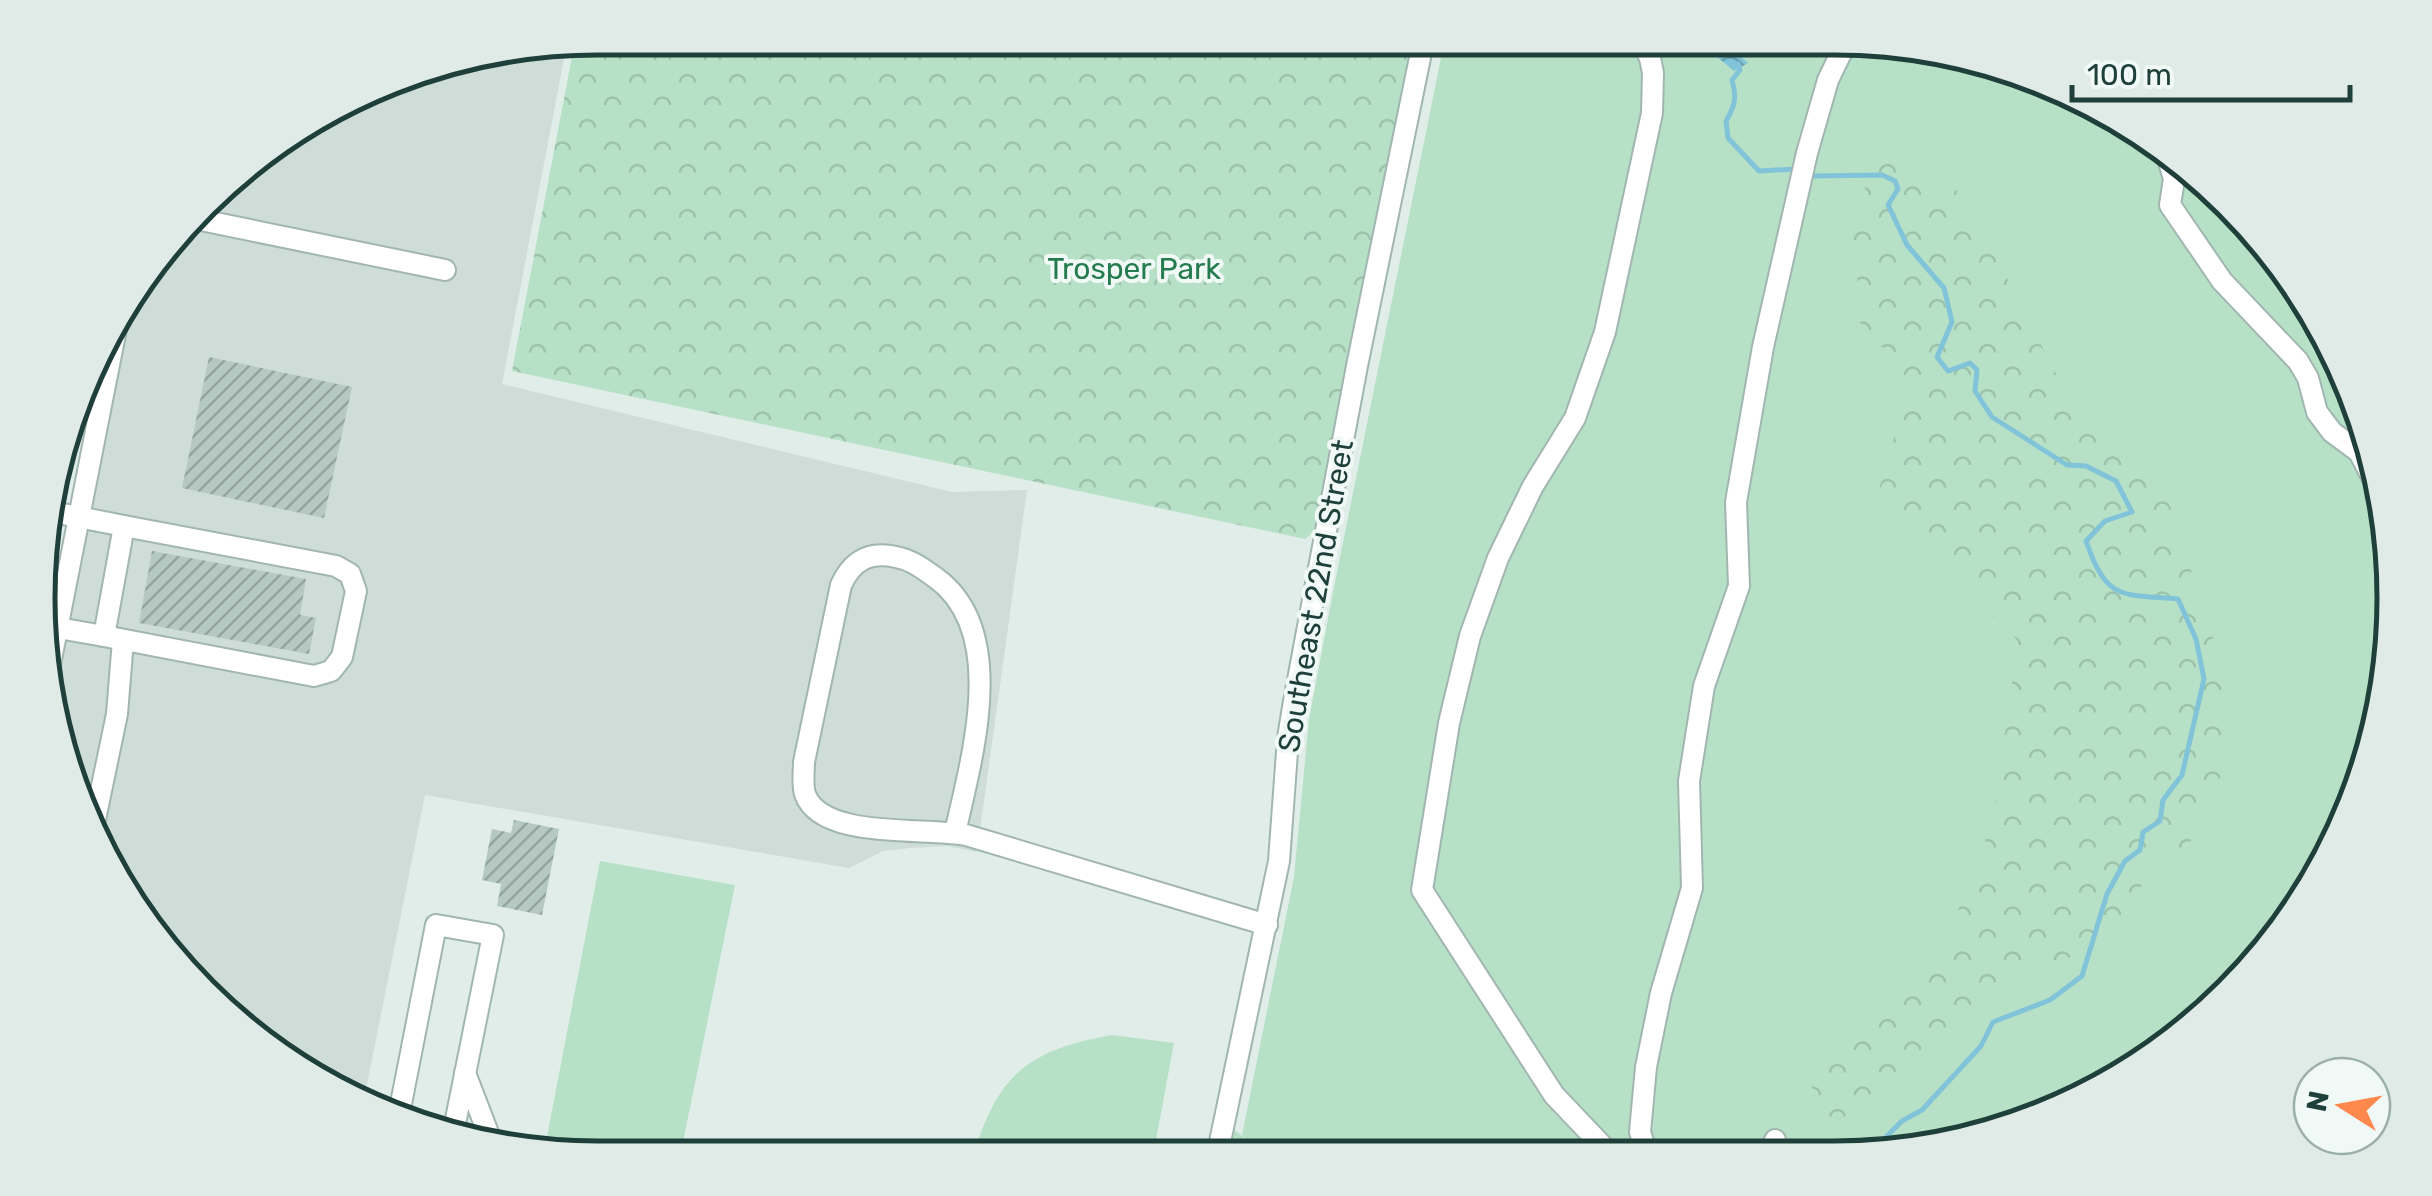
<svg xmlns="http://www.w3.org/2000/svg" width="2432" height="1196" font-family="Rubik,sans-serif">
	<style>
		.built { fill: #ceddd8 }
		.grass { fill: #b7e1c6 }
		.forest { fill: url(#forest-crowns) }
		.water { fill: url(#water-waves) }
		.lines { fill: none; stroke-linecap: round; stroke-linejoin: round }
		.stream { stroke: #81c3d9; stroke-width: 5 }
		.building { fill: url(#building-hatch) }
		.minor-casing { stroke: #a2b6b1; stroke-width: 24 }
		.minor { stroke: #fff; stroke-width: 20 }
		.labels { text-anchor: middle; dominant-baseline: central; stroke-width: 8; stroke-linejoin: round; paint-order: stroke }
		.park-label { font-size: 30px; fill: #247c4e; stroke: #f1f9f6 }
		.street-label { font-size: 30px; fill: #1f403a; stroke: #f1f9f6 }
		.rim { fill: none; stroke: #1f403a; stroke-width: 5 }
	</style>
	<defs>
		<pattern id="forest-crowns" width="20" height="18" patternUnits="userSpaceOnUse" patternTransform="scale(2.5)"><rect width="20" height="18" fill="#b7e1c6"/><path d="M2 6a3 3 0 1 1 6 0M12 15a3 3 0 1 1 6 0" fill="none" stroke="#9dc2ab"/></pattern>
		<pattern id="water-waves" width="16" height="10" patternUnits="userSpaceOnUse" patternTransform="scale(2.5)"><rect width="16" height="10" fill="#81c3d9"/><path d="M0 5q4-4 8 0t8 0" fill="none" stroke="#69a0b1"/></pattern>
		<pattern id="building-hatch" width="6" height="6" patternUnits="userSpaceOnUse" patternTransform="scale(2.5)"><rect width="6" height="6" fill="#b5c8c2"/><path d="M-1 1l2-2M0 6l6-6M5 7l2-2" fill="none" stroke="#93a49f"/></pattern>
	</defs>
	<rect width="100%" height="100%" fill="#e0ede9"/>
	<polygon class="built" points="567,43 502,384 952,492 1027,490 977,852 947,846 910,848 883,851 849,868 425,795 363,1104 351,1101 202,995 96,846 53,708 136,283 256,154 417,67"/>
	<g class="grass">
		<polygon points="1445,38 1870,39 2081,95 2255,228 2365,417 2393,634 2337,845 2256,967 2146,1064 2015,1129 1907,1154 1269,1155 1242,1135 1294,877 1309,719 1334,587"/>
		<polygon points="600,861 735,885 680,1157 562,1157 544,1152"/>
		<path d="M1112,1035L1174,1043L1153,1156H973C998,1074 1028,1050 1112,1035Z"/>
	</g>
	<g class="forest">
		<polygon points="598,38 1414,38 1317,529 1305,539 512,371 575,41"/>
		<polygon points="1883,146 1965,196 2060,382 2165,491 2223,668 2222,773 2188,847 2151,860 2125,933 1980,997 1835,1125 1806,1078 1942,951 1992,823 2018,641 1876,500 1907,392 1895,352 1862,340 1852,218"/>
		<polygon points="1233,1129 1269,1155 1227,1156"/>
	</g>
	<polygon class="water" points="1701,39 1721,39 1748,63 1734,71 1705,47"/>
	<g class="lines">
		<g class="stream">
			<path d="M1738,64L1740,70L1732,80C1737,97 1735,106 1726,121L1728,138L1759,171L1796,169"/>
			<path d="M1810,176L1882,175L1895,181L1898,189L1888,205L1907,245L1944,288L1952,322L1937,357L1948,371L1970,363L1977,370L1975,391L1992,417L2067,465L2086,466L2116,481L2132,512L2105,521L2086,541C2107,601 2120,594 2178,599L2196,639L2204,679L2182,775L2163,800L2160,821L2143,832L2140,850L2125,861L2107,894L2082,976L2050,1000L1993,1022L1981,1046L1922,1110L1902,1121L1869,1154"/>
		</g>
	</g>
	<g class="building">
		<polygon points="209,357 352,387 324,518 182,488"/>
		<polygon points="152,551 306,579 300,615 316,618 309,654 139,623"/>
		<polygon points="514,820 559,829 542,915 497,906 501,884 482,880 492,829 511,833"/>
	</g>
	<g class="lines">
		<g class="minor-casing">
			<g id="minor">
				<polyline points="2169,162 2174,179 2170,205 2222,281 2298,361 2308,378 2317,412 2332,432 2359,452 2373,479"/>
				<polyline points="196,219 445,270"/>
				<polyline points="48,507 53,512 124,526 104,636 58,628"/>
				<polyline points="104,636 314,676 331,671 342,657 356,591 350,574 336,566 124,526"/>
				<polyline points="46,685 118,319"/>
				<path d="M955,833C971,760 1010,632 936,578C923,569 912,560 896,557C869,551 852,561 841,585L804,762C804,772 802,784 805,794C821,840 925,827 966,835L1267,925"/>
				<polyline points="92,834 117,714 123,640"/>
				<polyline points="465,1073 490,1138"/>
				<polyline points="399,1114 436,925 493,935 454,1129"/>
				<polyline points="1647,1154 1640,1132 1646,1067 1661,993 1692,888 1689,781 1704,686 1739,586 1736,502 1763,347 1807,153 1828,80 1843,49 1857,39"/>
				<polyline points="1770,1154 1775,1140"/>
				<polyline points="1611,1155 1554,1095 1422,890 1449,723 1470,636 1498,558 1533,486 1575,418 1605,332 1652,113 1653,73 1650,58 1640,38"/>
				<polyline points="1217,1156 1279,861 1288,738 1294,701 1357,366 1424,38"/>
			</g>
		</g>
		<use href="#minor" class="minor"/>
	</g>
	<g class="labels">
		<g class="park-label">
			<text x="1134" y="269">Trosper Park</text>
		</g>
		<g class="street-label">
			<text transform="translate(1316 596) rotate(-80)">Southeast 22nd Street</text>
		</g>
	</g>
	<path d="M0 0H2432V1196H0ZM598 55H1834A543 543 0 0 1 2377 598V598A543 543 0 0 1 1834 1141H598A543 543 0 0 1 55 598V598A543 543 0 0 1 598 55Z" fill="#e0eae7" fill-rule="evenodd"/>
	<path class="rim" d="M598 55H1834A543 543 0 0 1 2377 598V598A543 543 0 0 1 1834 1141H598A543 543 0 0 1 55 598V598A543 543 0 0 1 598 55Z"/>
	<g transform="translate(2342 1106) rotate(281)"><circle r="48" fill="#f1f9f6" stroke="#9dafab" stroke-width="2.5"/>
	<path d="M0-8L18 38L0 25L-18 38Z" fill="#ff894d"/>
	<text y="-15" font-size="28" font-weight="bold" text-anchor="middle" fill="#1f403a">N</text>
	</g>
	<path d="M2072 85v15h278v-15" fill="none" stroke="#1f403a" stroke-width="5"/>
	<text x="2087" y="85" font-size="30" fill="#1f403a" stroke="#f1f9f6" stroke-width="8" paint-order="stroke">100 m</text>
</svg>
